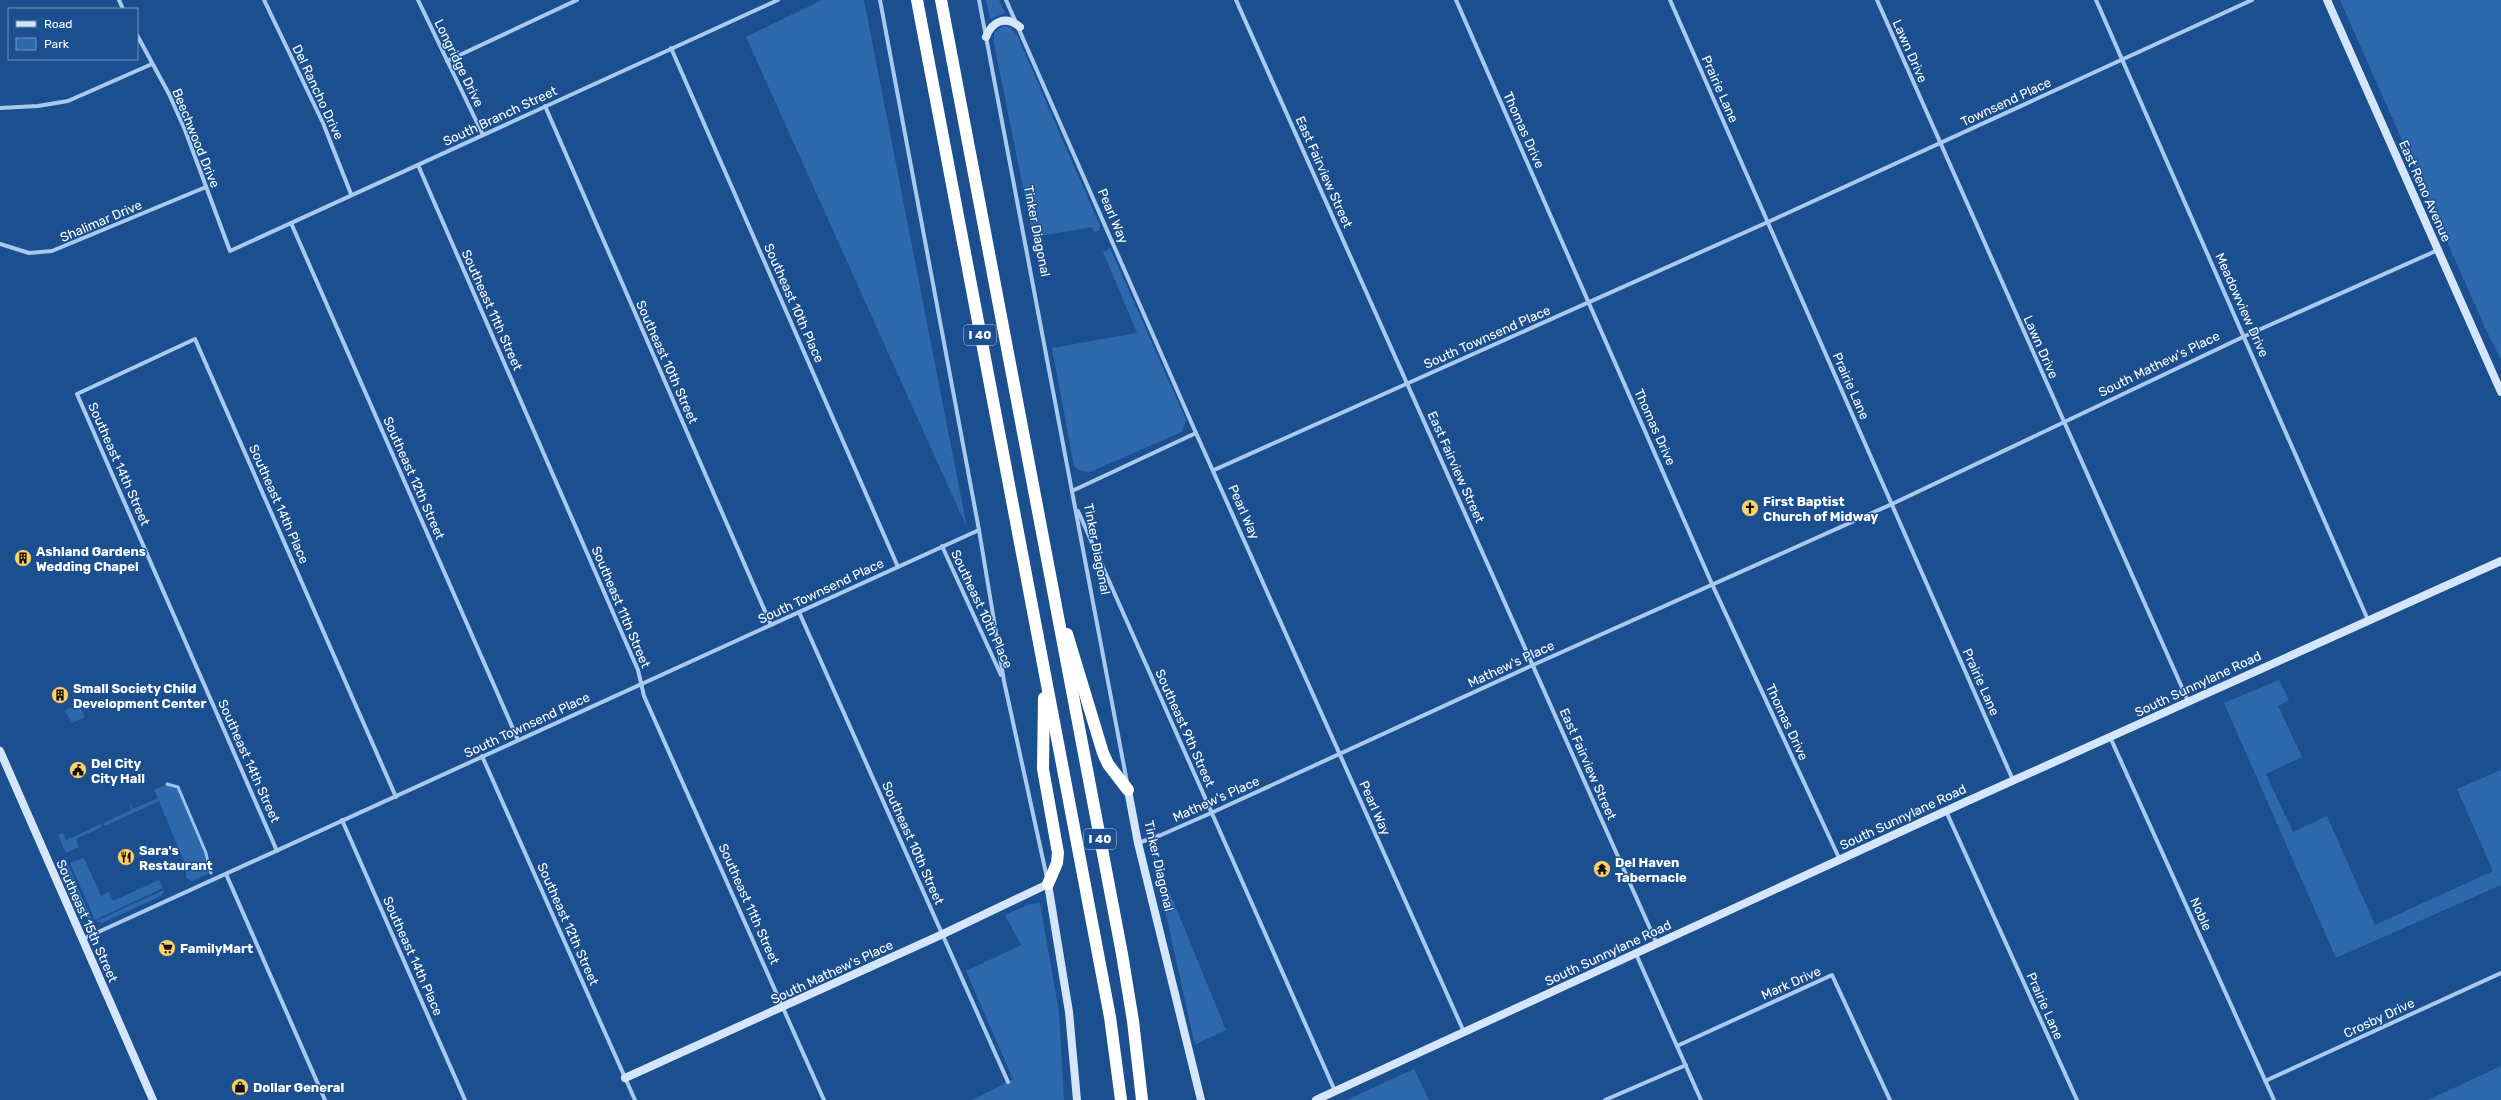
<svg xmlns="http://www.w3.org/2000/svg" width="2501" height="1100" font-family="Rubik,sans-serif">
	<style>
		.green { fill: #2e69ad }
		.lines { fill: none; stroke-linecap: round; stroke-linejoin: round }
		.stream { stroke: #9cc4f0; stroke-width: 3 }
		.street { stroke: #a9c9ee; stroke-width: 4 }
		.secondary { stroke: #d6e6fa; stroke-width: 8 }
		.highway { stroke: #fff; stroke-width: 12 }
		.labels { text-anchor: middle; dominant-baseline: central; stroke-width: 3; stroke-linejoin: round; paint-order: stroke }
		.shield { fill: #1b4f8f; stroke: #bbcadd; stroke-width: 1 }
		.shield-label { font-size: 12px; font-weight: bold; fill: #fff }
		.street-label { font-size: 13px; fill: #fff; stroke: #1b4f8f }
		.poi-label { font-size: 13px; font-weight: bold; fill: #fff; stroke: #1b4f8f; text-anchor: start }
	</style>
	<rect width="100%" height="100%" fill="#1b4f8f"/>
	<g class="green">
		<polygon points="822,0 864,0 967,528 746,37"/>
		<polygon points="986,0 999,0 1005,13 990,19"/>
		<polygon points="2340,0 2501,0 2501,359 2487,332"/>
		<polygon points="1003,26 1010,27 1017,35 1100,226 1099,231 1094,232 1092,227 1033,237 994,43 994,33"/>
		<polygon points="1110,248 1186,420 1182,431 1177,434 1090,472 1079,470 1074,466 1052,348 1137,333 1103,252"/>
		<polygon points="2279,680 2289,700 2278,706 2302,757 2266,774 2293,832 2327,816 2375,925 2493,871 2457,789 2501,770 2501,885 2336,958 2224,703"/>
		<polygon points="80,707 85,717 72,723 65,711 68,708"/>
		<polygon points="165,785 177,788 205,854 205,862 210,873 192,881 186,878 186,866 159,801 105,826 103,823 131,810 130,802 133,809 158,798 154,790"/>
		<polygon points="101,824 102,827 76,839 79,847 66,853 58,835 63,833 66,840"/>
		<polygon points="1151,847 1226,1030 1196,1044 1194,1041"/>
		<polygon points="84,858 101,896 109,892 113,901 159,880 163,888 95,920 70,863"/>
		<polygon points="68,865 91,918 88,920 67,873"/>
		<polygon points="164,890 161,896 102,923 96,921"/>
		<polygon points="1040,903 1059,1012 1064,1100 972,1100 1013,1079 966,971 1021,945 1005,915 1030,904"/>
		<polygon points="2501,1066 2501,1100 2428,1100"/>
		<polygon points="1414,1069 1429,1100 1347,1100 1349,1099"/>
	</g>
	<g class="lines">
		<g class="stream">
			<polyline points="167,784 178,787 206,853 209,868"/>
			<polyline points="210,870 211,873"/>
		</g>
		<g class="street">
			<polyline points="119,0 123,9"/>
			<polyline points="264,0 323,123 351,194"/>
			<polyline points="418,0 483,135"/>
			<polyline points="880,0 979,530 1004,681 1047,878"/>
			<polyline points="979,0 1127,782"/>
			<polyline points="1006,0 1196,433 1464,1032"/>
			<polyline points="1236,0 1657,944"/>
			<polyline points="1456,0 1712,584 1840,860"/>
			<polyline points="1670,0 2013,780"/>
			<polyline points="1877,0 2188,701"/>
			<polyline points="2096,0 2368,620"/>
			<polyline points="137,35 169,94 185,130 230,251 778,0"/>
			<polyline points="671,48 898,567"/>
			<polyline points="447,61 577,0"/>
			<polyline points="545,106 771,625"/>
			<polyline points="0,108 38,106 68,101 152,64"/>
			<polyline points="418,165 638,670 644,696 824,1100"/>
			<polyline points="291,223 518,740"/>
			<polyline points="0,244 29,253 52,251 206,187"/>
			<polyline points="1214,470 1768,222 2252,0"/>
			<polyline points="1072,491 1196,433"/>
			<polyline points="1078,511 1335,1091"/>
			<polyline points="942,546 1001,675"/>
			<polyline points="799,612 1008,1082"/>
			<polyline points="2110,737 2274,1100"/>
			<polyline points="482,756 635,1100"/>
			<polyline points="1946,811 2077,1100"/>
			<polyline points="342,820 465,1100"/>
			<polyline points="1138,843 1161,835 1211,813 1533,665 1892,504 2245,336 2438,250"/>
			<polyline points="277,851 77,394 195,339 396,797"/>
			<polyline points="226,874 325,1100"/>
			<polyline points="83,939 979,530"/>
			<polyline points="1636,954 1701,1100"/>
			<polyline points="1677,1046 1832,975 1890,1100"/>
			<polyline points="2265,1081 2501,973"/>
			<polyline points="1605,1100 1686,1065"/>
		</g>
		<g class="secondary">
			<polyline points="2327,0 2501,392"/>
			<path d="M986,37C992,21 1006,15 1020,27"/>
			<polyline points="0,751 153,1100"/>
			<polyline points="1128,790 1138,843 1201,1100"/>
			<polyline points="625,1078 943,934 1048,884 1069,1012 1077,1100"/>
			<polyline points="1316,1100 1961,804 2501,561"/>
		</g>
		<g class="highway">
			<polyline points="917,0 1110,1017 1121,1100"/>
			<polyline points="941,0 1122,954 1133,1021 1142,1100"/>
			<polyline points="1067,634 1103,753 1108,764 1128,790"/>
			<polyline points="1044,698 1043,769 1058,853 1057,863 1048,884"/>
		</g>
	</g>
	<defs>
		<g id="church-disc" transform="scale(0.9)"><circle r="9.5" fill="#ffd166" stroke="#1b4f8f"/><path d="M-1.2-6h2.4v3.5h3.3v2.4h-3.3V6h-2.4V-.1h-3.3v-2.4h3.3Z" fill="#111"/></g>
		<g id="building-disc" transform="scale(0.9)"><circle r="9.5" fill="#ffd166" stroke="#1b4f8f"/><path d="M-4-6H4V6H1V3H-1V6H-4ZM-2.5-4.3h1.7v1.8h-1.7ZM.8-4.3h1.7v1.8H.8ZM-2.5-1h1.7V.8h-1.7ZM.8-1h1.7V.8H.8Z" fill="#111"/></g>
		<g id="civic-disc" transform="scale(0.9)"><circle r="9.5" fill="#ffd166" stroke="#1b4f8f"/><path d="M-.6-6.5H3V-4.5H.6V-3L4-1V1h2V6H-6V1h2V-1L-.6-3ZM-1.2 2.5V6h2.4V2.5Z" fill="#111"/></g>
		<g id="restaurant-disc" transform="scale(0.9)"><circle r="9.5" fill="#ffd166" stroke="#1b4f8f"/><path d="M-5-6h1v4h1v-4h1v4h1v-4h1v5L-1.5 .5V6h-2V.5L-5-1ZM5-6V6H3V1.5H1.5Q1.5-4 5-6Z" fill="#111"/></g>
		<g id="temple-disc" transform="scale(0.9)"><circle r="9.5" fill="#ffd166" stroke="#1b4f8f"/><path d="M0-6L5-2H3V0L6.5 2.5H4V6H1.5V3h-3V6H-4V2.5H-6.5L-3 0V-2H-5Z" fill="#111"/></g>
		<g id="supermarket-disc" transform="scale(0.9)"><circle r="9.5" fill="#ffd166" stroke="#1b4f8f"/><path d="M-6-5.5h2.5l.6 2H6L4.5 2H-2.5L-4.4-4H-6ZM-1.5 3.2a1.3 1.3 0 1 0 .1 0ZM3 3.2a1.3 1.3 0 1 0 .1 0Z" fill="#111"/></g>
		<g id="shop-disc" transform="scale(0.9)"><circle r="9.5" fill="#ffd166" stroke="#1b4f8f"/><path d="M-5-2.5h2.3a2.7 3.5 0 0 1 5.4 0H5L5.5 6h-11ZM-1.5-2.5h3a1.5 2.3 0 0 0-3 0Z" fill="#111"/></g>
	</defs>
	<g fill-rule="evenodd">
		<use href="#church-disc" x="1750" y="508"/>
		<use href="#building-disc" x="23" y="558"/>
		<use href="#building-disc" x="60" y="695"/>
		<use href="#civic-disc" x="78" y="770"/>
		<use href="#restaurant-disc" x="126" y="857"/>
		<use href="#temple-disc" x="1602" y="869"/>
		<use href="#supermarket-disc" x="167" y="948"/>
		<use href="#shop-disc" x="240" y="1087"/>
	</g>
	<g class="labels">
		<g class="shield">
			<rect x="964" y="325" width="32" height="20" rx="3"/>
			<rect x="1084" y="829" width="32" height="20" rx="3"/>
		</g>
		<g class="shield-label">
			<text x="980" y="335">I 40</text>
			<text x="1100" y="839">I 40</text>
		</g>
		<g class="street-label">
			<text transform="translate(1910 51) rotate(66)">Lawn Drive</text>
			<text transform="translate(459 63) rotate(64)">Longridge Drive</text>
			<text transform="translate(1720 89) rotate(66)">Prairie Lane</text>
			<text transform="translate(318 92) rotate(65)">Del Rancho Drive</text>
			<text transform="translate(2006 102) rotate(-25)">Townsend Place</text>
			<text transform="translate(500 116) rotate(-25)">South Branch Street</text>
			<text transform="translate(1524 130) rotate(66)">Thomas Drive</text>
			<text transform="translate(196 138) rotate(68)">Beechwood Drive</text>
			<text transform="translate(1324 172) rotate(66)">East Fairview Street</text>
			<text transform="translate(2425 191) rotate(66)">East Reno Avenue</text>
			<text transform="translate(1113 216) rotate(67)">Pearl Way</text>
			<text transform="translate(101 221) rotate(-23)">Shalimar Drive</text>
			<text transform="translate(1037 231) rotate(79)">Tinker Diagonal</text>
			<text transform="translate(794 303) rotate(66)">Southeast 10th Place</text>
			<text transform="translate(2242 305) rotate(66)">Meadowview Drive</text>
			<text transform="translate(492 310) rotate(66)">Southeast 11th Street</text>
			<text transform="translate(1487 337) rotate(-24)">South Townsend Place</text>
			<text transform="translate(2041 347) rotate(66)">Lawn Drive</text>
			<text transform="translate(667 362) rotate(66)">Southeast 10th Street</text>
			<text transform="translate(2159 364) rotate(-26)">South Mathew's Place</text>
			<text transform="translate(1851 386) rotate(66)">Prairie Lane</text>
			<text transform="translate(1655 427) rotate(66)">Thomas Drive</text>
			<text transform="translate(119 464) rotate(66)">Southeast 14th Street</text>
			<text transform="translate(1456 467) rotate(66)">East Fairview Street</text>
			<text transform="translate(414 478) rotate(66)">Southeast 12th Street</text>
			<text transform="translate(279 504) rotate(66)">Southeast 14th Place</text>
			<text transform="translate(1244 512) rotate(66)">Pearl Way</text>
			<text transform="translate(1097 549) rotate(79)">Tinker Diagonal</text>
			<text transform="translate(821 591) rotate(-25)">South Townsend Place</text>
			<text transform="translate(621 607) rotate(67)">Southeast 11th Street</text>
			<text transform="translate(982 609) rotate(65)">Southeast 10th Place</text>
			<text transform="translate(1511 664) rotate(-25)">Mathew's Place</text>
			<text transform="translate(1981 682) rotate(66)">Prairie Lane</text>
			<text transform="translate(2198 684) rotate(-25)">South Sunnylane Road</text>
			<text transform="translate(1787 722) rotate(65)">Thomas Drive</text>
			<text transform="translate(527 725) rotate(-25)">South Townsend Place</text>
			<text transform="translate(1185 728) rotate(66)">Southeast 9th Street</text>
			<text transform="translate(249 761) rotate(66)">Southeast 14th Street</text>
			<text transform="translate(1588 764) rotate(66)">East Fairview Street</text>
			<text transform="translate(1216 799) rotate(-24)">Mathew's Place</text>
			<text transform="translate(1375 808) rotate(66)">Pearl Way</text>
			<text transform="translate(1903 817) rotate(-25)">South Sunnylane Road</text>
			<text transform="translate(913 843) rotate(66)">Southeast 10th Street</text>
			<text transform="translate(1159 866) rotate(77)">Tinker Diagonal</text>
			<text transform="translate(749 904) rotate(66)">Southeast 11th Street</text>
			<text transform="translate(2201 914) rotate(66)">Noble</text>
			<text transform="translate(87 921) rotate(66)">Southeast 15th Street</text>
			<text transform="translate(568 924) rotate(66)">Southeast 12th Street</text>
			<text transform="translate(1608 953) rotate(-25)">South Sunnylane Road</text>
			<text transform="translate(413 956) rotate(66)">Southeast 14th Place</text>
			<text transform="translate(832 972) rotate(-25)">South Mathew's Place</text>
			<text transform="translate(1791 983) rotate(-24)">Mark Drive</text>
			<text transform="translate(2045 1006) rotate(66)">Prairie Lane</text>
			<text transform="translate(2379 1018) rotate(-25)">Crosby Drive</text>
		</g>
		<g class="poi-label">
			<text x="1763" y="501">First Baptist<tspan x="1763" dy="15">Church of Midway</tspan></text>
			<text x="36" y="551">Ashland Gardens<tspan x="36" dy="15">Wedding Chapel</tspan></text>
			<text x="73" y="688">Small Society Child<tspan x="73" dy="15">Development Center</tspan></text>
			<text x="91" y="763">Del City<tspan x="91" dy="15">City Hall</tspan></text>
			<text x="139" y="850">Sara's<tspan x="139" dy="15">Restaurant</tspan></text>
			<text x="1615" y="862">Del Haven<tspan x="1615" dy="15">Tabernacle</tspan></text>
			<text x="180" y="948">FamilyMart</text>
			<text x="253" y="1087">Dollar General</text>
		</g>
	</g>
	<rect x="8" y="8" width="130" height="52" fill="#1b4f8f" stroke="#7695bc"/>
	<rect x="16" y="21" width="20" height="6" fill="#d6e6fa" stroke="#7695bc"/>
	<text x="44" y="28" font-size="12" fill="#ffffff">Road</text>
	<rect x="16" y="38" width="20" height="12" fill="#2e69ad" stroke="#7695bc"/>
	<text x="44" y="48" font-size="12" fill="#ffffff">Park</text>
</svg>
